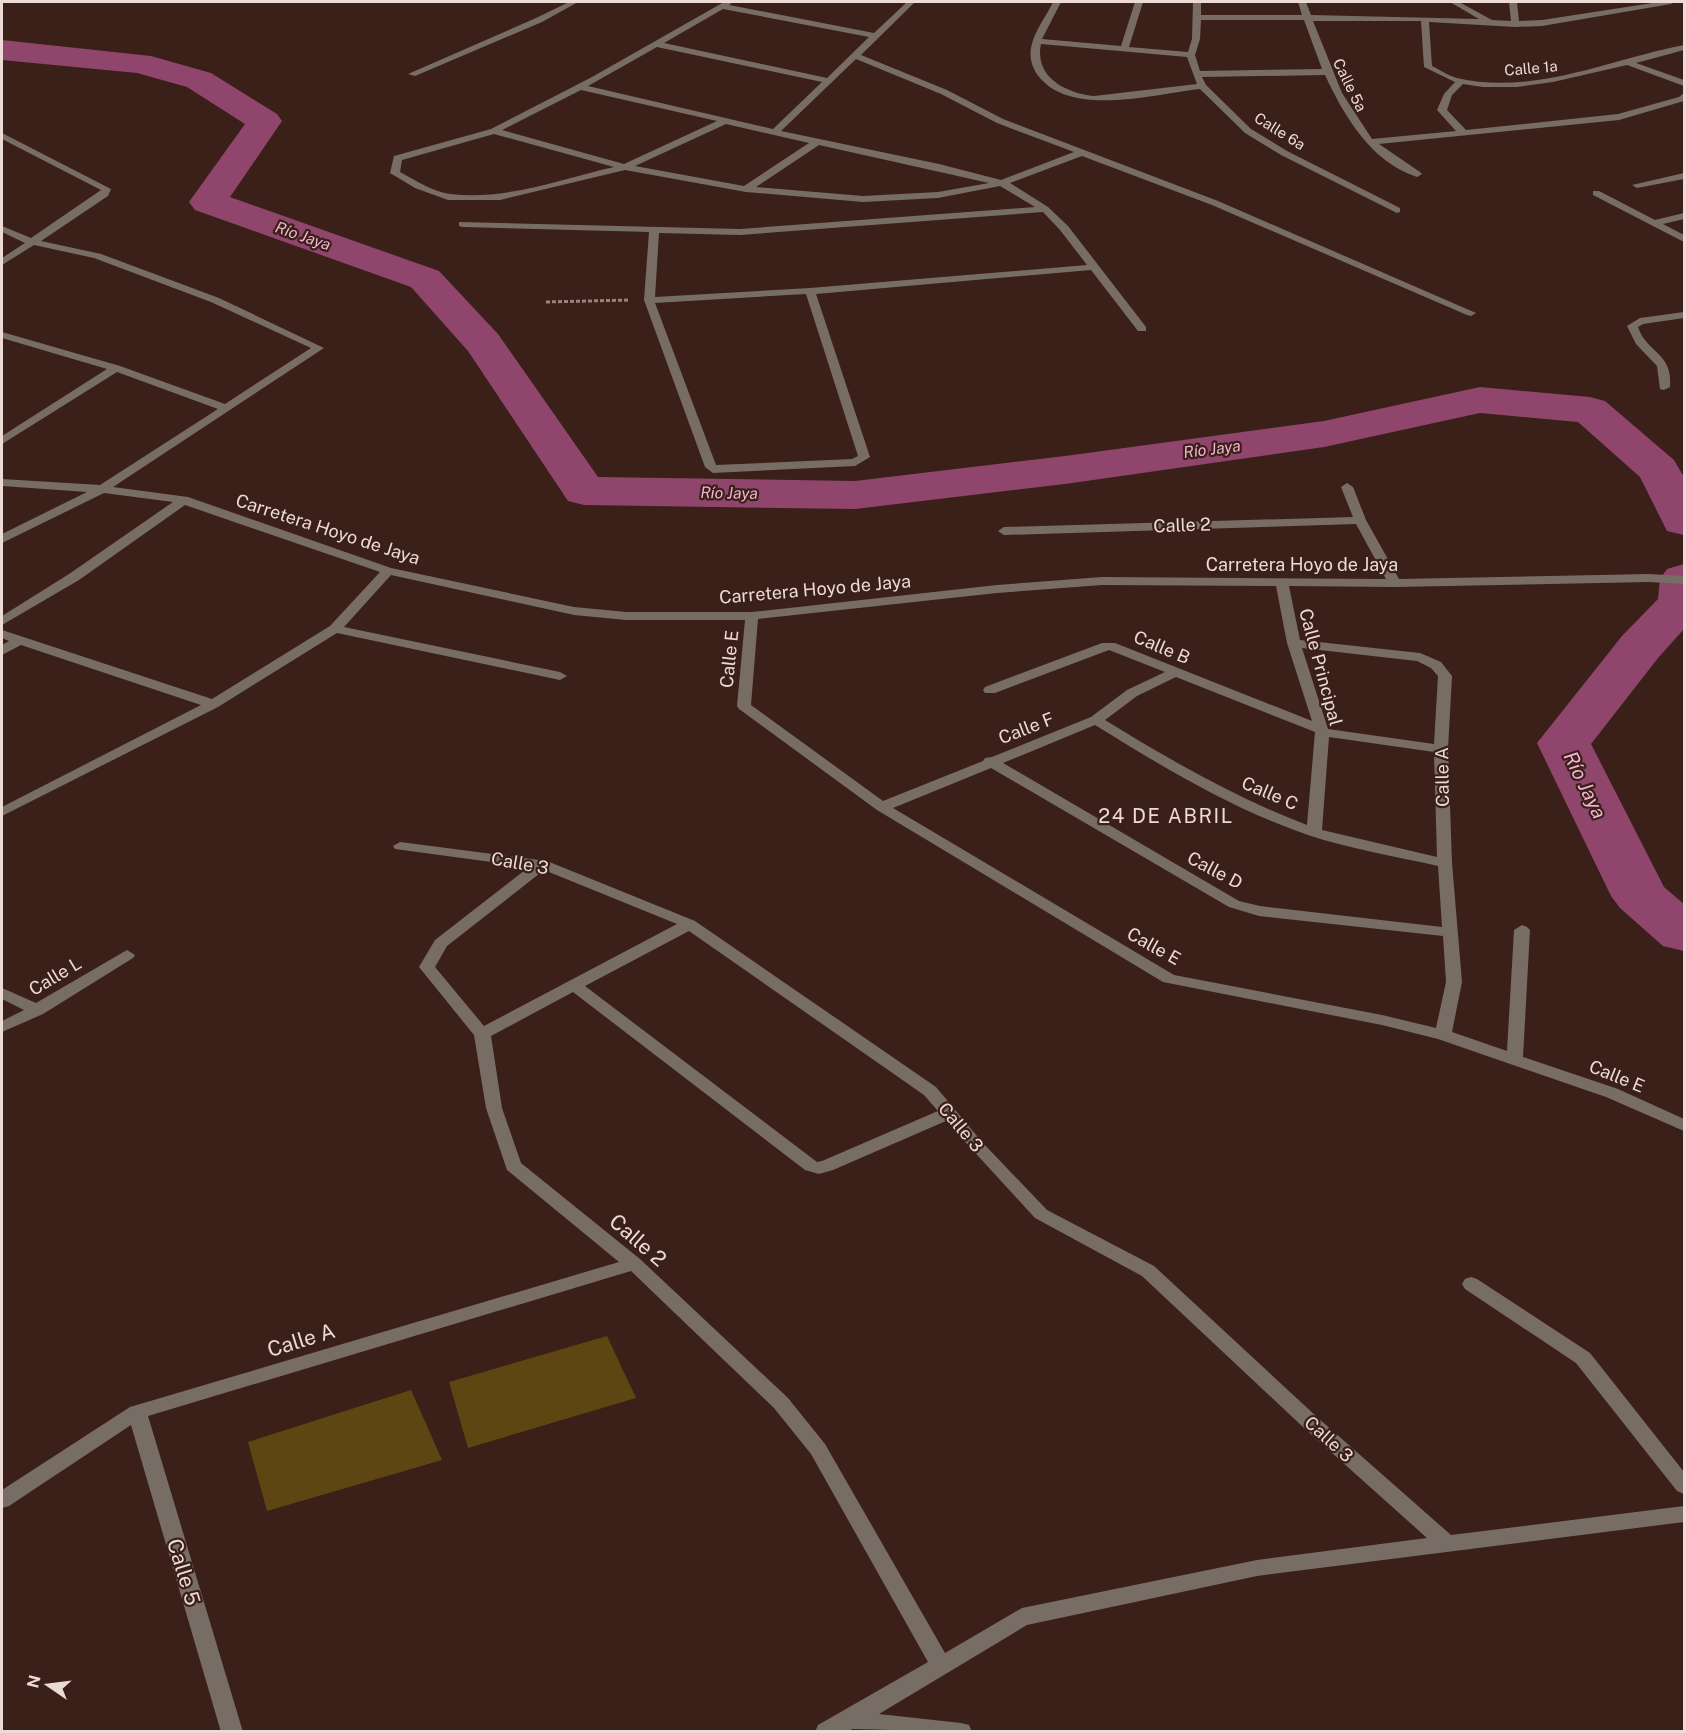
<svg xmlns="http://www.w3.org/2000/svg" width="1686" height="1733" font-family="'Public Sans',sans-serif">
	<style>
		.green { fill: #5d4611 }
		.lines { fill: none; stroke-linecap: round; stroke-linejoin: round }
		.river { fill: #8f456c; fill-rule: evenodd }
		.path { stroke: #99837d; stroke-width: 3; stroke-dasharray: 4 2; stroke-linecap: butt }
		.minor { fill: #786d64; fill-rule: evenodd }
		.labels { text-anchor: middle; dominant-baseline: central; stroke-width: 4.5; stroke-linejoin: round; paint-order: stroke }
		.far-street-label { font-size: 15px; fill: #ebdad5; stroke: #3a2019 }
		.far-water-label { font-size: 16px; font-style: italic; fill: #f3b2d1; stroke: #3a2019 }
		.street-label { font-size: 18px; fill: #ebdad5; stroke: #3a2019 }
		.water-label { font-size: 20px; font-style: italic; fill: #f3b2d1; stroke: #3a2019 }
		.neighbourhood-label { font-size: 20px; letter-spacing: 1.5px; fill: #ebdad5; stroke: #3a2019 }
		.near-street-label { font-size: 21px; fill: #ebdad5; stroke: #3a2019 }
	</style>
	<rect width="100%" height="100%" fill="#3a2019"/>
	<g class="green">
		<polygon points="607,1336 636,1398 468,1448 449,1382"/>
		<polygon points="411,1390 442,1460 267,1511 248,1442"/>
	</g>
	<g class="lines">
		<g class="river">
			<polygon points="2,40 151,56 211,73 277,114 282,121 230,197 439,271 498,334 598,477 855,481 1065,456 1324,421 1480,387 1590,397 1605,401 1674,460 1684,477 1684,535 1667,531 1640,477 1578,422 1480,413 1324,447 1065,484 855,509 584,505 568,501 468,351 411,287 195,210 189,202 245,124 187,87 137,73 2,60"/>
			<polygon points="1684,564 1684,629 1658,658 1591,744 1664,887 1684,904 1684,951 1663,946 1620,908 1611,896 1537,743 1622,636 1658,599 1660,579 1667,569"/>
		</g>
		<polyline class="path" points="546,302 630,300"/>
		<g class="minor">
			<polygon points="569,2 578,2 542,22 415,76 408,74 536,18"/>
			<path d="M724,2H733L729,5L874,33L907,2H915L861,55L947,90L1003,119L1218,201L1476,313L1471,316L1467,315L1212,205L1082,156L1010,183L1048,207L1068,226L1146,327V331H1138L1091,270L816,294L870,457L855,466L713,473L705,467L644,300L649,232L463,227L459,226V222L740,229L1035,207L1000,186L938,198L863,202L746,192L625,170L500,200H448L415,188L390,173L394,156L491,129L592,77ZM723,9L869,37L827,78L664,43ZM657,47L822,82L773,129L588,86ZM856,59L941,94L997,123L1074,152L1001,180L939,164L781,131ZM581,90L717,121L624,164L502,130ZM726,124L809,143L744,186L635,166ZM494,134L614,167C561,179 505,201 450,194C433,192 415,180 400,172L402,160ZM819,145L989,183L938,192L863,196L756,187ZM1043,212L1060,230L1087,265L810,288L655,297L659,233L740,235ZM806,294L858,456L852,459L716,465L655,303Z"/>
			<path d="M1053,2H1061L1042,39L1121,46L1135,2H1143L1129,47L1188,52L1192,39L1193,2H1201V15H1302L1298,2H1306L1311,15L1479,19L1450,2H1459L1492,20L1511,21L1509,2H1517L1519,21L1542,20L1659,2H1675L1671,4L1542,26L1515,27L1429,22L1432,66C1440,70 1449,76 1457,78C1534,96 1611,59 1684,45V50L1636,63L1684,80V86L1627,65L1553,82L1517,87H1483L1463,84L1452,95L1447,110L1466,130L1618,114L1679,97L1684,93V101L1619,120L1379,144L1420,172L1422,174L1417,177C1371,162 1344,116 1325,75L1202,77L1206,85L1251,129L1287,151L1400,208V212L1397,213L1281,155L1245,133L1200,89C1155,94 1073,117 1040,78C1033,70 1029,59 1031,48C1034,31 1046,17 1053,2ZM1201,20H1304L1322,69L1200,71L1195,55L1200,39ZM1313,21H1421L1424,67L1455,82L1444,94L1437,110L1456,131L1372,139L1342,93ZM1041,44L1187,57L1197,84L1094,96C1066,93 1034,77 1041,44Z"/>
			<path d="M2,133L111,189L108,196L41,241L101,254L219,298L324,348L113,487L188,497L391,568L574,607L626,612H752L997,585L1102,577L1386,579L1356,524L1004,535L998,531L1004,527L1353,517L1341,487L1347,483L1353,487L1366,520L1399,579L1649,574L1684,576V584L1649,582L1395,587L1289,586L1300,640L1420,653L1441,662L1452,676L1448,749L1452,863L1462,982L1452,1032L1507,1051L1514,930L1522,925L1527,927L1530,930L1523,1057L1618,1089L1684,1119V1131L1606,1097L1438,1039L1382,1025L1163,982L877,810L739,709L737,706L745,620H626L574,615L391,575L344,627L560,672L567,676L560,680L337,633L218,707L2,816V807L201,705L21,645L2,655V645L9,641L2,638V630L212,699L330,626L380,572L185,505L79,580L2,625V616L69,574L173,502L104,493L2,543V534L87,492L2,486V479L100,485L218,409L117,372L2,444V436L107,369L2,338V332L120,366L225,404L311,348L211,302L94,258L34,245L2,265V258L25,243L2,232V226L31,238L101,190L2,139ZM1102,585L1276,586L1287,643L1312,721L1115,643H1102L985,687L983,690L985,693H995L1109,650L1165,672L1127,690L1091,717L992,757L985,758L983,761L883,801L751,705L758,619L997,593ZM1302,648L1417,661L1431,668L1438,676L1434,744L1328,729ZM1176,677L1315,732L1307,825C1236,798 1170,760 1105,720L1137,696ZM1095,725C1163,767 1232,809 1308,835C1350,849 1394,856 1438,866L1442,927L1260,906L1239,901L1003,763ZM1329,737L1434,752L1437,857L1322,830ZM991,768L1229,907L1259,916L1443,936L1446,982L1436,1028L1382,1015L1174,975L893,808Z"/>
			<polygon points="1684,173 1684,179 1637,188 1632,185"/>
			<polygon points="1593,191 1599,191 1655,220 1684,213 1684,219 1663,224 1684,235 1684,242 1593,195"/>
			<path d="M1684,312V318L1643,324L1638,327C1647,354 1673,352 1670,387L1664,390L1660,389L1657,366L1636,344L1627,326L1640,318Z"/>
			<path d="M400,842L547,861L695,921L936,1087L982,1142L1047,1210L1154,1266L1317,1417L1451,1535L1684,1506V1522L1257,1576L1027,1625L879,1714L961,1723L969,1725L972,1732L852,1729L848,1732H815L818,1725L928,1662L811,1454L774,1408L631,1271L148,1416L243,1732H221L131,1425L9,1506L2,1508V1490L130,1407L619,1262L507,1170L486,1108L474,1035L419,967L435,940L529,867L395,849L393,846ZM544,870L677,924L484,1026L435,967L447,946ZM689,931L924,1095L938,1111L822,1161L817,1162L585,986ZM573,992L805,1170L819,1174L833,1170L946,1121L1035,1218L1142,1276L1303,1427L1427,1538L1257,1560L1022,1608L945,1653L825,1444L788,1398L640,1259L521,1163L502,1108L491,1036Z"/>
			<polygon points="127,950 135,955 133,958 43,1014 2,1032 2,1021 24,1010 2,999 2,988 36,1003"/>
			<polygon points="1471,1277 1477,1279 1590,1353 1684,1472 1684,1494 1677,1491 1576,1363 1465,1289 1462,1284 1465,1279"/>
		</g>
	</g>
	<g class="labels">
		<g class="far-street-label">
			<text transform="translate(1531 68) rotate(-5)">Calle 1a</text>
			<text transform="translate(1350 85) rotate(64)">Calle 5a</text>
			<text transform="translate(1280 131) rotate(32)">Calle 6a</text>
		</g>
		<g class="far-water-label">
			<text transform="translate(303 236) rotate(19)">Río Jaya</text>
			<text transform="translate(1212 449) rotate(-7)">Río Jaya</text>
			<text transform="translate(729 493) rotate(1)">Río Jaya</text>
		</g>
		<g class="street-label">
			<text transform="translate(1182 525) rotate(-2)">Calle 2</text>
			<text transform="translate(328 529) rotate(18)">Carretera Hoyo de Jaya</text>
			<text x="1302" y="564">Carretera Hoyo de Jaya</text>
			<text transform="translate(815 589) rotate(-5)">Carretera Hoyo de Jaya</text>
			<text transform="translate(1162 647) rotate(23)">Calle B</text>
			<text transform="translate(729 659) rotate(-84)">Calle E</text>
			<text transform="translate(1321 667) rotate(75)">Calle Principal</text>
			<text transform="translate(1026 728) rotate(-21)">Calle F</text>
			<text transform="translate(1442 777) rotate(-91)">Calle A</text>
			<text transform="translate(1270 793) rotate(23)">Calle C</text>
			<text transform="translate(520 863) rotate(10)">Calle 3</text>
			<text transform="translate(1215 870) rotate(28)">Calle D</text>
			<text transform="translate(1154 946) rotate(29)">Calle E</text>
			<text transform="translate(55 976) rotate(-31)">Calle L</text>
			<text transform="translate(1617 1076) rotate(22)">Calle E</text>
			<text transform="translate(961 1127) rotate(50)">Calle 3</text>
			<text transform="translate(1329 1439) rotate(42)">Calle 3</text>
		</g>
		<g class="water-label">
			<text transform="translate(1585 785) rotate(64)">Río Jaya</text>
		</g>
		<g class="neighbourhood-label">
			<text x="1166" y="816">24 DE ABRIL</text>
		</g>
		<g class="near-street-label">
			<text transform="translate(638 1240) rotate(41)">Calle 2</text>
			<text transform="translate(301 1340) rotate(-17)">Calle A</text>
			<text transform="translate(184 1572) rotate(73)">Calle 5</text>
		</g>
	</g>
	<rect width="1686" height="1733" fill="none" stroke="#ebdad5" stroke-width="6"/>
	<g transform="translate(48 1685) rotate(284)" stroke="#3a2019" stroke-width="4.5" paint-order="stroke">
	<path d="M0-4.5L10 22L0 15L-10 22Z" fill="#ebdad5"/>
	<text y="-9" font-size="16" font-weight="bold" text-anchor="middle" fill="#ebdad5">N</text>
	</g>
</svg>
